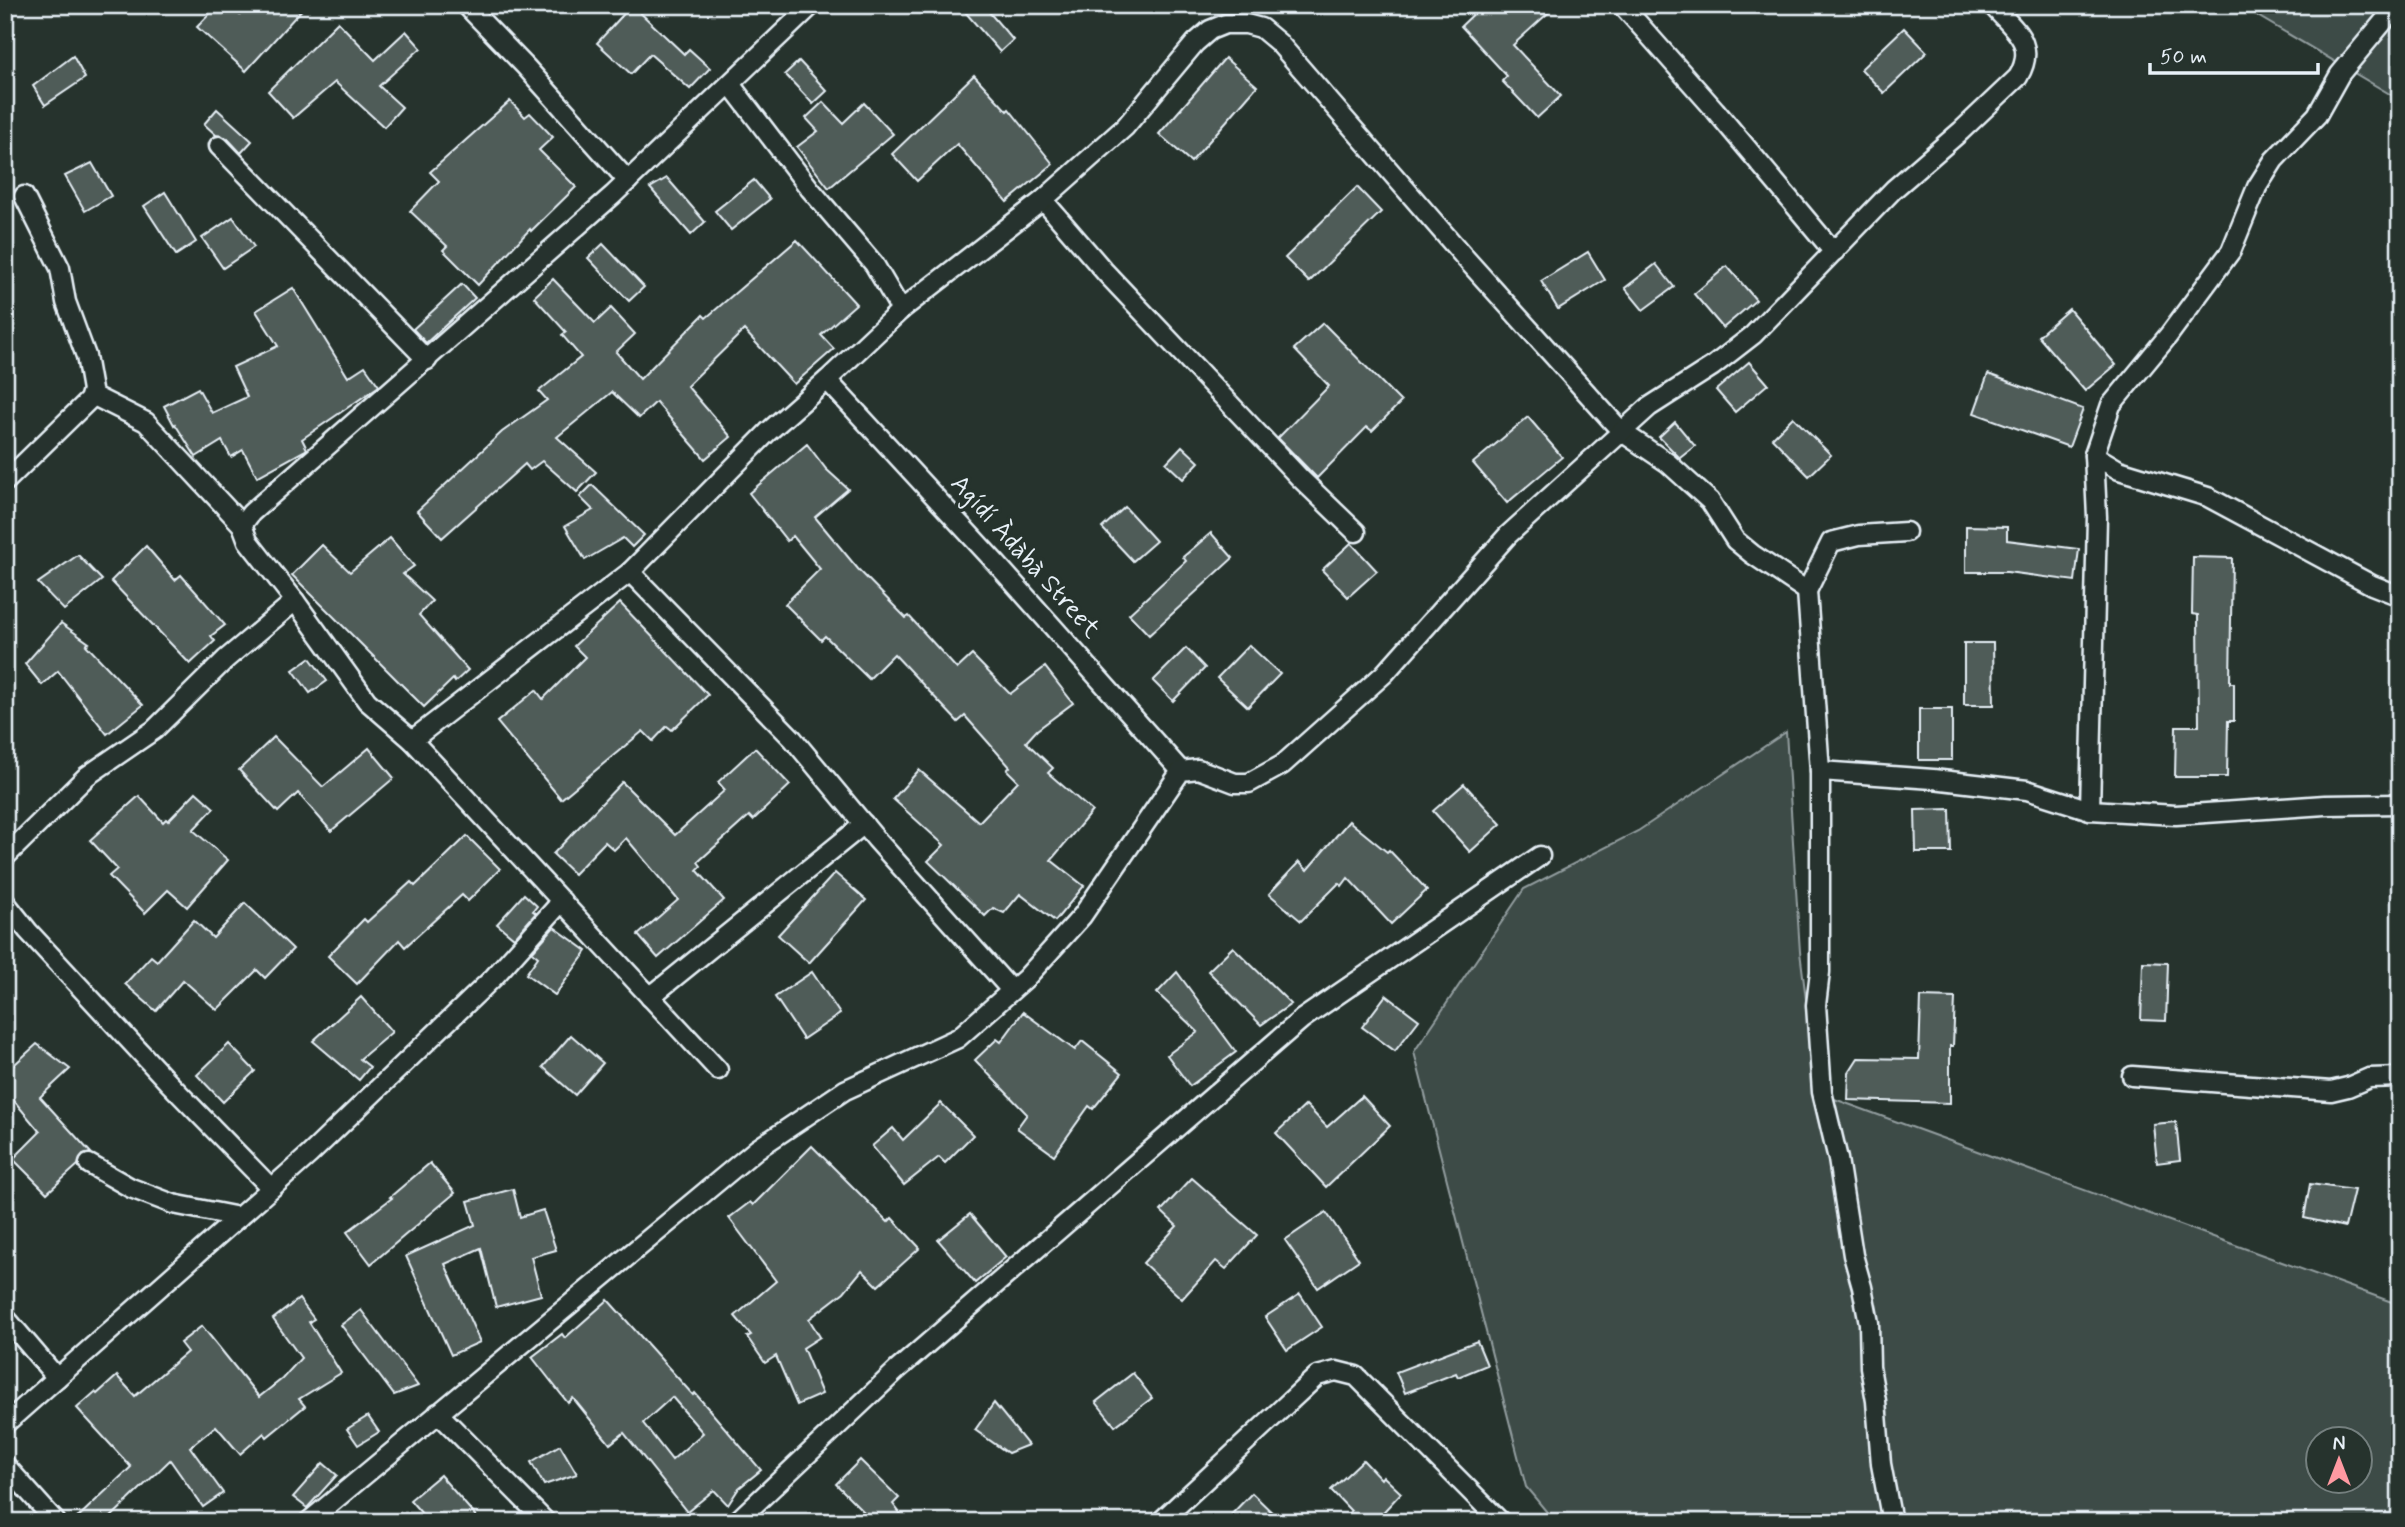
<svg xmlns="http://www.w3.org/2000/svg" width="2405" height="1527" font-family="Mynerve,sans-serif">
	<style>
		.green { fill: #3e4b47; stroke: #939ea0; stroke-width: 2; fill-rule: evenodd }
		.building { fill: #505c59; stroke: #e8f1f8; stroke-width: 2; fill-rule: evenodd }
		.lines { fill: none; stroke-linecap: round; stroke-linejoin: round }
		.minor-casing { stroke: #e8f1f8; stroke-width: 23 }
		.minor { stroke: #26332d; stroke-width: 18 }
		.labels { text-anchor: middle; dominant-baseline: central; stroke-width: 7; stroke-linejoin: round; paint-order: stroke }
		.street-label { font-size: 26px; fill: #e8f1f8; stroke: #26332d }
	</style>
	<rect width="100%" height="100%" fill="#26332d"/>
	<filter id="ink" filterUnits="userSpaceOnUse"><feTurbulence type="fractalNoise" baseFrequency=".0143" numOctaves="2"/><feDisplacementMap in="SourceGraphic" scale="14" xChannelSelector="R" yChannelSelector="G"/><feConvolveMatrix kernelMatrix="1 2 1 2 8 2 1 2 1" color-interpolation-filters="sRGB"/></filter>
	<g filter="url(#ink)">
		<g class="green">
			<polygon points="2239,5 2400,5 2400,100"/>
			<path d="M1786,732L1800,952L1818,1093L2400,1305V1522H1555L1526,1487L1414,1052L1524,889L1638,831ZM2318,1440H2360V1482H2318Z"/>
		</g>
		<g class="building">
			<polygon points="218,5 229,5 240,15 248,5 306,5 246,71 197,27"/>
			<polygon points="632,5 684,54 689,49 710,68 690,89 650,54 631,74 597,43"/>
			<polygon points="959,5 983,5 1013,40 1000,52"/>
			<polygon points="1483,5 1557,5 1513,45 1561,96 1537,118 1502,81 1507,76 1461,26"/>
			<polygon points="338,22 375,60 406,31 421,48 379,86 402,107 384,127 335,82 293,118 268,91"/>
			<polygon points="1904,28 1927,52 1884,93 1861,69"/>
			<polygon points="73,56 85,78 45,105 33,86"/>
			<polygon points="1225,58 1257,86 1191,162 1159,134"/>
			<polygon points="799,61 827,91 813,104 785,74"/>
			<polygon points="974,75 1007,111 1009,109 1053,164 1007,202 957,144 917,181 892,154"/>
			<polygon points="510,101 525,117 530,113 553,137 539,150 576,187 531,231 530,229 478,285 443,250 447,246 410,211 439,181 430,172"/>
			<polygon points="823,102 843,123 864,103 893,134 829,188 797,147 818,131 806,118"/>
			<polygon points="217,109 252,141 241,153 227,138 216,135 204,124"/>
			<polygon points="92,163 111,196 85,211 65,176"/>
			<polygon points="667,178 705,222 691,235 650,188"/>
			<polygon points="754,180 770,199 731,230 715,211"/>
			<polygon points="1357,187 1381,212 1309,282 1285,258"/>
			<polygon points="165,192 196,242 176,255 144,206"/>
			<polygon points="233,217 254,247 223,268 202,238"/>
			<polygon points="797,240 856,304 821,335 834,349 794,384 744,330 687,386 731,437 705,459 656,402 639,418 612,392 557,437 596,472 577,492 542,461 530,470 525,464 442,538 417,511 502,432 547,400 539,391 581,357 562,335 566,332 534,297 553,279 595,323 611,308 635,334 616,352 640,379 703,315 706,318"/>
			<polygon points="603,244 644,287 629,301 588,258"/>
			<polygon points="1588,252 1605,280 1558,309 1541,281"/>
			<polygon points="1656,264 1674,287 1643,310 1625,288"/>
			<polygon points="1727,266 1756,300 1723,328 1694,294"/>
			<polygon points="462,284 475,298 426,343 413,329"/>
			<polygon points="293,288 348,377 365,366 379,386 302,439 307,449 304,451 257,477 243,450 231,457 222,441 196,457 175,424 174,425 164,406 198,388 212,413 247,397 233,367 278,346 256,311"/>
			<polygon points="2069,309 2116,365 2085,391 2038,336"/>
			<polygon points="1323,323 1401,402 1372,431 1367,427 1317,478 1278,438 1329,386 1294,349"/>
			<polygon points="1749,362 1768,384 1735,412 1716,390"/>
			<polygon points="1988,374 2083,409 2069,447 1974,413"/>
			<polygon points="1528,417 1562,457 1507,503 1473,463"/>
			<polygon points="1793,417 1831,455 1809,476 1772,438"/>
			<polygon points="1675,422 1695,446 1680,458 1659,437"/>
			<polygon points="807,444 826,469 848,489 815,517 858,569 906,618 909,616 957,669 972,655 1010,694 1045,667 1073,703 1037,730 1026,742 1053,768 1048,773 1092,811 1051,860 1084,886 1055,921 1020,894 1004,913 993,908 985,916 928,861 944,845 893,799 919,770 979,822 1018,781 1007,770 1010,767 965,716 958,722 894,654 869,679 825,636 821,640 785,604 820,569 793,536 787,541 749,493"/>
			<polygon points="1182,446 1199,462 1183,479 1166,463"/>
			<polygon points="592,485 644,535 632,547 623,538 585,560 565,526 593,510 580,497"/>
			<polygon points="1125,507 1156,541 1133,561 1102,528"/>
			<polygon points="1966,526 2007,527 2007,540 2079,549 2075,581 2007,572 1966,572"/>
			<polygon points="1211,533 1233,558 1149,635 1129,614 1186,561 1183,557"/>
			<polygon points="390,538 414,566 403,574 432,601 419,615 468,670 455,682 453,679 424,707 292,575 322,545 350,572"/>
			<polygon points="1351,543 1377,571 1348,597 1322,570"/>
			<polygon points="146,546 175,580 181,575 225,625 211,636 215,641 190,664 111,581"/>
			<polygon points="78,555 102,580 64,610 38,583"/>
			<polygon points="2193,557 2232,558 2230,683 2234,683 2234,721 2228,721 2227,777 2175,777 2176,726 2199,726 2198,615 2192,614"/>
			<polygon points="620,603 708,695 672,730 667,726 653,741 643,731 561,799 497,722 536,690 543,699 585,657 574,646"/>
			<polygon points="61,623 89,643 86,645 143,705 107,734 58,671 42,685 25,664"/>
			<polygon points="1964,643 1993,643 1994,705 1964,705"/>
			<polygon points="1249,645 1280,674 1248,707 1217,678"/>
			<polygon points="1186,648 1205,668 1173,701 1153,681"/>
			<polygon points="310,658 327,681 310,693 293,670"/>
			<rect x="1919" y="709" width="33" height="51"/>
			<polygon points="274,737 323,787 369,748 394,778 331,831 298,793 278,812 239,770"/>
			<polygon points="755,748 790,785 753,820 749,816 698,862 701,866 697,870 724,900 658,958 638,935 678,900 626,838 614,850 605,842 574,874 553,854 622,782 675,835 725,790 718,782"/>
			<polygon points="1464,784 1501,824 1470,852 1433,811"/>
			<polygon points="196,792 214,808 193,830 228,860 187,907 168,890 145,913 109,876 117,869 90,840 139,796 163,822 166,819 168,821"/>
			<polygon points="1950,809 1951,852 1916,852 1915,810"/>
			<polygon points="1349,821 1387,852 1389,850 1427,890 1391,924 1348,878 1342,886 1339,883 1301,921 1269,894 1299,862 1307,870"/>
			<polygon points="467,836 500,869 468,901 462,895 405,947 399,940 357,984 328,956 364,919 367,922 411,882 415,886"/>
			<polygon points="835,873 866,900 809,963 778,935"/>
			<polygon points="524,894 537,906 533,911 536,913 514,938 497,924"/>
			<polygon points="245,903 293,949 265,978 257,970 217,1010 183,980 156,1011 125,984 151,956 157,961 194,920 213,938"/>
			<polygon points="554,927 587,951 555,995 526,974 538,957 532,952"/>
			<polygon points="1233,947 1291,1004 1261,1025 1208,971"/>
			<polygon points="2143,962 2168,963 2166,1021 2141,1020"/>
			<polygon points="812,972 840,1014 803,1039 775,997"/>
			<polygon points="1177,972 1236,1052 1190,1086 1167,1055 1198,1032 1157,993"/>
			<polygon points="1386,995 1419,1020 1395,1051 1362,1027"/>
			<polygon points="361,997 392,1032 360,1059 370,1067 359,1080 313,1041"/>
			<polygon points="1921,997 1955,998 1953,1046 1950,1046 1950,1103 1848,1100 1849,1072 1858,1058 1919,1059"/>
			<polygon points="1023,1012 1075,1050 1082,1041 1122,1073 1093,1109 1089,1106 1054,1155 1017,1128 1027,1114 975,1060 997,1039 1001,1042"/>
			<polygon points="571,1035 603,1063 575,1095 543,1067"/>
			<polygon points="37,1044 70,1069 40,1097 91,1153 83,1155 78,1165 47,1193 13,1159 40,1132 5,1090 5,1073"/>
			<polygon points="229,1044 255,1071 223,1102 197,1075"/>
			<polygon points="1362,1096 1390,1126 1326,1187 1276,1133 1306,1105 1327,1127"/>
			<polygon points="941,1103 973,1135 945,1163 939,1157 904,1185 872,1146 893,1128 903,1140"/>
			<polygon points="2176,1122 2180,1160 2157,1163 2153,1124"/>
			<polygon points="812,1146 888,1222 892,1218 920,1248 878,1286 862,1270 844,1292 809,1319 820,1337 803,1348 822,1394 797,1405 776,1356 765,1363 747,1337 751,1335 735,1316 776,1281 729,1218 750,1202 753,1205"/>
			<polygon points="430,1163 455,1193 371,1264 347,1232 392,1198 390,1197"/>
			<polygon points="1192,1178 1257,1235 1226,1269 1216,1261 1182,1299 1143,1263 1177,1226 1161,1211"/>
			<polygon points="2310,1184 2354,1190 2345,1227 2304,1218"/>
			<polygon points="513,1189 520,1217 543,1210 556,1250 531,1257 541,1295 496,1307 481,1248 445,1264 480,1342 451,1355 406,1256 475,1225 468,1201"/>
			<polygon points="1326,1212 1359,1260 1318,1288 1285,1240"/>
			<polygon points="970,1214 1006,1257 975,1283 938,1240"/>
			<polygon points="1300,1294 1322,1327 1287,1350 1265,1317"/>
			<polygon points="299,1299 314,1319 309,1322 341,1373 299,1399 305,1406 267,1437 264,1433 240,1454 216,1426 190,1447 223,1493 203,1507 170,1460 106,1522 73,1522 131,1467 77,1408 95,1392 97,1394 117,1376 135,1396 187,1352 180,1343 202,1326 259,1397 282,1379 301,1358 273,1319"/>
			<path d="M608,1300L693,1395L695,1393L761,1470L739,1488L728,1505L714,1490L687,1512L624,1433L610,1444L573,1398L568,1403L532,1357L562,1334L565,1338ZM672,1397L703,1433L672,1460L643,1423Z"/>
			<polygon points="361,1310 418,1386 394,1395 341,1325"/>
			<polygon points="1477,1341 1487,1365 1458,1377 1456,1373 1405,1393 1396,1372"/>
			<polygon points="1133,1373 1152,1398 1115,1426 1096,1402"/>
			<polygon points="994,1403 1028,1445 1008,1453 975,1430"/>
			<polygon points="368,1416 379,1432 358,1445 347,1429"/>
			<polygon points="560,1445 577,1474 544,1485 531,1462"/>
			<polygon points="860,1460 899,1498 893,1504 907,1522 874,1522 836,1484"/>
			<polygon points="1363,1460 1381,1479 1383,1476 1401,1493 1374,1522 1340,1522 1351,1511 1331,1490"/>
			<polygon points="323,1463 337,1475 307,1508 293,1497"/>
			<polygon points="440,1475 481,1522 429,1522 410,1500"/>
			<polygon points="1252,1493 1282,1522 1224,1522"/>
		</g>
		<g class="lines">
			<g class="minor-casing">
				<g id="minor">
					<polyline points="466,5 525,66 628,181"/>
					<polyline points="1622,5 1715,110 1827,244 1835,251"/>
					<polyline points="730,84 810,189 874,264 901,310"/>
					<polyline points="219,146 427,360"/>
					<polyline points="1043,200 1105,272 1300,478 1356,532"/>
					<polyline points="827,380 996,563 1181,771"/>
					<polyline points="92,395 146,422 242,525"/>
					<polyline points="2094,455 2111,405 2168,336 2231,251 2257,187 2274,160 2317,115 2340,74 2394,9"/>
					<polyline points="5,482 89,400 92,390 86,356 66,302 60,268 24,196"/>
					<polyline points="630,572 793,739 876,839 1011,990"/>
					<polyline points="412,740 630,572 768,432 827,380 901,310 1043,200 1125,127 1195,43 1210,30 1225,24 1246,24 1261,28 1279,43 1467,260 1622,432 1668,463 1710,501 1735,540 1752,554 1807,591"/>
					<polyline points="1820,771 1933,779 2027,790 2090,810 2176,815 2325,805 2400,804"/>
					<polyline points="2090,810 2097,517 2094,455 2119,470 2208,497 2372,585 2400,596"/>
					<polyline points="5,857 87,776 154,730 226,659 295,601"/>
					<polyline points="5,902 28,931 167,1081 271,1188"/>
					<polyline points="650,997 864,824"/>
					<polyline points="718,1070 412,740 367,701 295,601 248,541 242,525 251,513 613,195 812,5"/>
					<polyline points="2132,1076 2331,1091 2348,1087 2369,1078 2400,1077"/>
					<polyline points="89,1164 131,1188 173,1204 239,1217"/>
					<polyline points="5,1317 57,1378"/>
					<polyline points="438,1413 546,1522"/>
					<polyline points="5,1424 309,1155 494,977 562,901"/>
					<polyline points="5,1465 56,1522"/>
					<path d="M308,1522L757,1149L845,1090L958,1038L1026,978L1082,916L1181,771L1198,769L1235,783H1249L1282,765L1384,674L1508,535L1649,407L1713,366L1753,335L1894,189L1961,131L2018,77C2038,43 2013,29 1992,5"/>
					<polyline points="736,1522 897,1370 1302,1019 1540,856"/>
					<polyline points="1160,1522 1317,1376 1336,1371 1356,1376 1501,1522"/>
					<polyline points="1892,1522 1881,1464 1876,1401 1870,1367 1869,1323 1862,1287 1853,1255 1838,1159 1822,1092 1816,1005 1820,972 1820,771 1807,591 1831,542 1859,535 1906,532"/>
				</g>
			</g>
			<use href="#minor" class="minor"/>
		</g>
	</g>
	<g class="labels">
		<g class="street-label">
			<text transform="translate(1025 557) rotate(48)">Agídí Àdàbà Street</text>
		</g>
	</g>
	<rect width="2405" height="1527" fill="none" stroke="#26332d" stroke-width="28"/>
	<rect x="14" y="14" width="2377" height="1499" fill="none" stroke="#e8f1f8" stroke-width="2.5" filter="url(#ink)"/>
	<g transform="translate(2339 1460)"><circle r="33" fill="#26332d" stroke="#747f7e" stroke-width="2"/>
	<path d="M0-5L12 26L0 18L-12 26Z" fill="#ff9aa2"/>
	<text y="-10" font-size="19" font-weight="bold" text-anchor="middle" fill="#e8f1f8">N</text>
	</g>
	<path d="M2150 63v10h168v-10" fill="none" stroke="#e8f1f8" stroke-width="3.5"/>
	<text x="2160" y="63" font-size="21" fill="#e8f1f8" stroke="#26332d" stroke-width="5" paint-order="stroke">50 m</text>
</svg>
